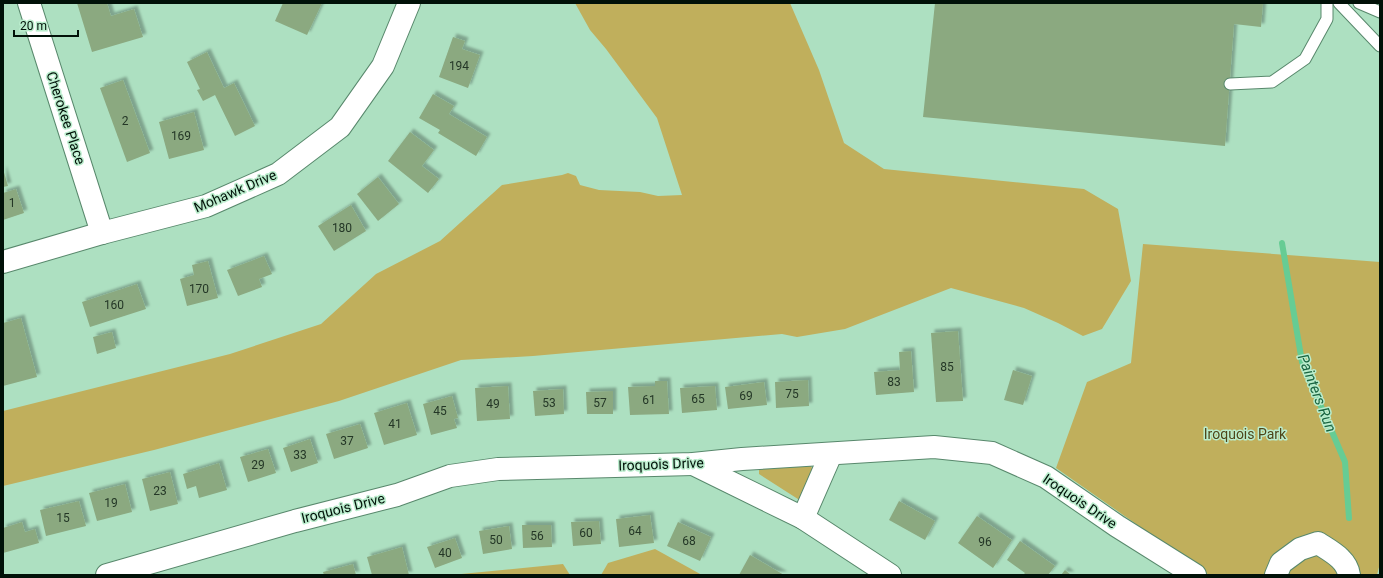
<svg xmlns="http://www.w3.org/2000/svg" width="1383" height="578" font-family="Roboto,sans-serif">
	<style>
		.green { fill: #c0af5c }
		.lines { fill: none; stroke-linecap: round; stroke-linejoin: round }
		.stream { stroke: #66cc94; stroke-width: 6 }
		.building { fill: #8ba980; filter: url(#shadow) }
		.lane-casing { stroke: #58886c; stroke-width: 13 }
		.street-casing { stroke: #58886c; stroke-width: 24 }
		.lane { stroke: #fff; stroke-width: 11 }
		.street { stroke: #fff; stroke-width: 22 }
		.labels { text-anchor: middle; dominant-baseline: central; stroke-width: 3; stroke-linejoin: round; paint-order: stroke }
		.number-label { font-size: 12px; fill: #243726 }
		.street-label { font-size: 14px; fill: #011108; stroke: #baedcd }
		.park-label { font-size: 14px; fill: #4e4519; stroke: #baedcd }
		.water-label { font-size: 15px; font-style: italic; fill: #1a6541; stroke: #baedcd }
	</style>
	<defs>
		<filter id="shadow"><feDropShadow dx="3.5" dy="-3.5" stdDeviation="1" flood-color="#0004"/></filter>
	</defs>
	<rect width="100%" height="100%" fill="#ade0c1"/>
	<g class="green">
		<polygon points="575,3 790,3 819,70 844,143 884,169 1084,189 1118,209 1131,281 1102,329 1083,336 1058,323 1024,308 951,288 845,329 797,337 782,334 533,356 461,360 339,401 154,450 3,486 3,411 230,354 321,324 376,274 440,241 502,185 562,175 568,173 576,176 580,185 599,190 640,192 658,196 682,195 657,118 606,49 590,30"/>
		<polygon points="1143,244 1380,262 1380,563 1377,575 1209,575 1056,468 1087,382 1131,363"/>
		<polygon points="811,466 813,470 808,478 801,501 759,474 759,470 762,469"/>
		<polygon points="655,549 702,575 601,575 608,563"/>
		<polygon points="563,564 570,575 451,575"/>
	</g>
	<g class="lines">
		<polyline class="stream" points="1282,243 1302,362 1345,462 1349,518"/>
	</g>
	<g class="building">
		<polygon points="77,3 107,3 111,16 134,9 143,37 92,52"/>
		<polygon points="283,3 322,3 307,35 275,21"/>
		<polygon points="935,3 1263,3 1261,27 1234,24 1225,146 923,117"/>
		<polygon points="453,37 465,41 462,49 480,55 468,88 439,77"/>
		<polygon points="207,52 224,88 234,83 255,126 235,136 215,95 203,101 197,90 200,89 187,62"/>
		<polygon points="123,80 150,153 127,162 100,88"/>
		<polygon points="433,94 454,106 449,114 487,137 476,156 438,133 440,130 419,118"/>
		<polygon points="194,112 204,150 169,159 159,122"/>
		<polygon points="410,132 434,150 422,166 439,179 428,193 388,161"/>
		<polygon points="3,169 8,186 3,187"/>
		<polygon points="378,177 399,204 378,221 357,194"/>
		<polygon points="16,189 24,213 3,220 3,193"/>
		<polygon points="351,205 366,231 334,251 318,226"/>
		<polygon points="264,256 272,274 259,279 262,287 238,296 227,270"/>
		<polygon points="208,261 218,298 187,306 180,279 194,275 192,265"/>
		<polygon points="137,284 146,309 90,327 82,302"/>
		<polygon points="21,318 37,377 3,386 3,323"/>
		<polygon points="958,331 963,401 936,402 931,333"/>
		<polygon points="112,332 116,348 97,354 93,337"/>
		<polygon points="911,351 914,392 876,395 874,372 900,370 899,352"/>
		<polygon points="1013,370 1032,376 1023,405 1004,400"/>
		<polygon points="808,380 809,406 776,408 775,382"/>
		<polygon points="655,381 667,381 669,414 630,415 628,387 655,386"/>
		<polygon points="764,382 767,405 728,409 725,387"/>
		<polygon points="508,386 510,419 477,421 475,388"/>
		<polygon points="715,386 717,410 682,413 680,388"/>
		<polygon points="563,389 564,414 535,416 533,391"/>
		<polygon points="613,391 613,414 587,414 586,392"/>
		<polygon points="452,396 458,418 454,419 457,428 431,435 423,404"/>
		<polygon points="407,403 417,435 384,445 374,413"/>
		<polygon points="360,424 368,448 334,459 326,434"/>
		<polygon points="310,439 318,463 291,472 283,448"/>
		<polygon points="268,449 276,473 248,482 240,457"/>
		<polygon points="219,463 227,490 199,498 196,486 187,489 183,474"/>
		<polygon points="170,472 178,504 150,511 142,479"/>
		<polygon points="125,484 132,512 97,521 89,493"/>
		<polygon points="79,501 86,526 46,536 40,510"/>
		<polygon points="899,501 935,521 925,540 889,520"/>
		<polygon points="650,515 654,543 619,547 616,519"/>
		<polygon points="977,516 1012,540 993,568 958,543"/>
		<polygon points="599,521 601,544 573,546 571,522"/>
		<polygon points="22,522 25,532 35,529 39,543 3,553 3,528"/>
		<polygon points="678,522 711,537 700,561 667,546"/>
		<polygon points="522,525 551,525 552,547 523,548"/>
		<polygon points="509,526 512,549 483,554 479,531"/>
		<polygon points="455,538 462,558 435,568 427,547"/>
		<polygon points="1020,541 1055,566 1048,575 1023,575 1025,573 1007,560"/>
		<polygon points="402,547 409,575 372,575 367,557"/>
		<polygon points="750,555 784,575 739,575"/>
		<polygon points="353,564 356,575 324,575 323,572"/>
		<polygon points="1065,570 1071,575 1061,575"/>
	</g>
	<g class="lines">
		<g class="lane-casing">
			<g id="lane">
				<polyline points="1339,3 1380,46"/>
				<polyline points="1359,3 1380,12"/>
				<polyline points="1230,84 1272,82 1305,59 1327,19 1327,3"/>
			</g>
		</g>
		<g class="street-casing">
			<g id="street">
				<polyline points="29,3 102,233"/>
				<polyline points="3,262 102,233 206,206 278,174 340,127 383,66 409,3"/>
				<polyline points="693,464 803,518 890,575"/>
				<polyline points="803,518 831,454"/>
				<polyline points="107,575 295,521 397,495 450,476 498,469 693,464 742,459 934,447 992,453 1046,477 1117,526 1195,575"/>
				<path d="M1276,575L1281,563L1300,549L1318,543C1330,551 1347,559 1349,575"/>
			</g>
		</g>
		<use href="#lane" class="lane"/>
		<use href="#street" class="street"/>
	</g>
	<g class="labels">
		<g class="number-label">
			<text x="459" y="66">194</text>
			<text x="125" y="121">2</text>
			<text x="181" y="136">169</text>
			<text x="12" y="203">1</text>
			<text x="342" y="228">180</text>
			<text x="199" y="289">170</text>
			<text x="114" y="305">160</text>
			<text x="947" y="367">85</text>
			<text x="894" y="382">83</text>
			<text x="792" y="394">75</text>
			<text x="746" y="396">69</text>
			<text x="698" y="399">65</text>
			<text x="649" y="400">61</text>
			<text x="549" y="403">53</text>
			<text x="600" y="403">57</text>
			<text x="493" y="404">49</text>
			<text x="440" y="411">45</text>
			<text x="395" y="424">41</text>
			<text x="347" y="441">37</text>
			<text x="300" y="455">33</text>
			<text x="258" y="465">29</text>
			<text x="160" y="491">23</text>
			<text x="111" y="503">19</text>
			<text x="63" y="518">15</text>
			<text x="635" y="531">64</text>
			<text x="586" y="533">60</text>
			<text x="537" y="536">56</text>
			<text x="496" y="540">50</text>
			<text x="689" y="541">68</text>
			<text x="985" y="542">96</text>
			<text x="445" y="553">40</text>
		</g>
		<g class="street-label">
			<text transform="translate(66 118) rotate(72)">Cherokee Place</text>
			<text transform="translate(235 191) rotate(-23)">Mohawk Drive</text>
			<text transform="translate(661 464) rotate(-2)">Iroquois Drive</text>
			<text transform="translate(1080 501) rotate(34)">Iroquois Drive</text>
			<text transform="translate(343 508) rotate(-14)">Iroquois Drive</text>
		</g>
		<g class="park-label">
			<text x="1245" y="434">Iroquois Park</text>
		</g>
		<g class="water-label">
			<text transform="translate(1317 393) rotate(69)">Painters Run</text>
		</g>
	</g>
	<rect width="1383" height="578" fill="none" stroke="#011108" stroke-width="8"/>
	<path d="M14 30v6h64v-6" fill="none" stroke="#011108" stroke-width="2"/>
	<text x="20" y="30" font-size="12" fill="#011108" stroke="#baedcd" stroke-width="3" paint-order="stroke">20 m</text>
</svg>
